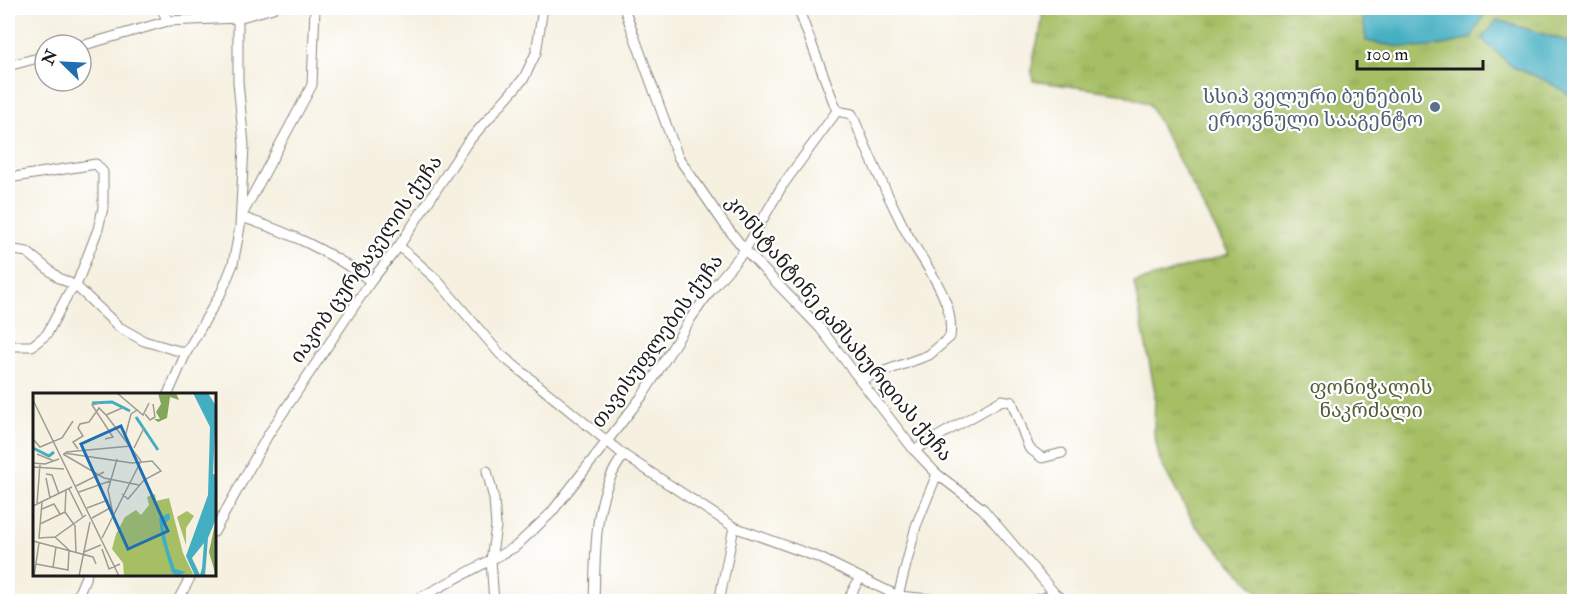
<svg xmlns="http://www.w3.org/2000/svg" width="1582" height="609" font-family="'IM FELL Double Pica','Noto Serif Georgian',serif">
	<style>
		.park { fill: url(#park-tufts); stroke: #616e40; stroke-width: 1.5 }
		.water { fill: #43aec1; stroke: #30656e; stroke-width: 1.5 }
		.lines { fill: none; stroke-linecap: round; stroke-linejoin: round }
		.minor-casing { stroke: #88867e; stroke-width: 11 }
		.minor { stroke: #fff; stroke-width: 9 }
		.service-dot { fill: #5c6f8a; stroke: #fff; stroke-width: 2 }
		.labels { text-anchor: middle; dominant-baseline: central; stroke-width: 4.5; stroke-linejoin: round; paint-order: stroke }
		.service-label { font-size: 20px; fill: #4e5e75; stroke: #fff; text-anchor: end }
		.street-label { font-size: 20px; fill: #1c1c1c; stroke: #fff }
		.park-label { font-size: 20px; fill: #535d39; stroke: #fff }
		.inset-river { fill: none; stroke: #43aec1; stroke-width: 3 }
		.inset-road { fill: none; stroke: #9e9b92; stroke-width: 1.5 }
		.view { fill: #1f6fb2; fill-opacity: 0.15; stroke: #1f6fb2; stroke-width: 3 }
		.inset-edge { fill: none; stroke: #1c1c1c; stroke-width: 3 }
	</style>
	<defs>
		<pattern id="park-tufts" width="24" height="20" patternUnits="userSpaceOnUse" patternTransform="scale(1.5)"><rect width="24" height="20" fill="#a6bf65"/><path d="M3 7l-1-3M5 7V3M7 7l1-3M15 17l-1-3M17 17v-4M19 17l1-3" fill="none" stroke="#8ea457"/></pattern>
	</defs>
	<rect width="100%" height="100%" fill="#fff"/>
	<filter id="ink" filterUnits="userSpaceOnUse"><feTurbulence type="fractalNoise" baseFrequency=".0167" numOctaves="2"/><feDisplacementMap in="SourceGraphic" scale="12" xChannelSelector="R" yChannelSelector="G"/><feConvolveMatrix kernelMatrix="1 2 1 2 8 2 1 2 1" color-interpolation-filters="sRGB"/></filter>
	<filter id="wash" filterUnits="userSpaceOnUse"><feTurbulence type="fractalNoise" baseFrequency=".008" numOctaves="4" result="noise"/><feDisplacementMap in="SourceGraphic" scale="24" xChannelSelector="R" yChannelSelector="G"/><feGaussianBlur stdDeviation="1.35" result="paint"/><feColorMatrix in="noise" values="0 0 0 0 0 0 0 0 0 0 0 0 0 0 0 0 0 1.4 0 .05"/><feComposite in="paint" operator="in"/></filter>
	<g filter="url(#wash)">
		<rect width="100%" height="100%" fill="#f5f0e0"/>
		<path class="park" d="M1042,8H1574V601H1267L1195,525L1160,461L1154,433L1155,392L1134,283L1229,254L1149,104L1120,93L1033,81C1028,55 1045,33 1042,8Z"/>
		<g class="water">
			<path d="M1362,8H1483L1484,15L1471,38C1430,51 1408,50 1366,41Z"/>
			<polygon points="1497,20 1574,43 1574,98 1547,81 1513,67 1482,39"/>
		</g>
	</g>
	<g filter="url(#ink)">
		<g class="lines">
			<g class="minor-casing">
				<g id="minor">
					<polyline points="161,8 168,21"/>
					<polyline points="624,8 678,157 725,225 745,250 820,328 914,450 937,474 983,509 1055,594 1066,602"/>
					<polyline points="798,8 837,111"/>
					<polyline points="81,46 168,21 238,18 273,8"/>
					<polyline points="8,66 45,56"/>
					<path d="M837,111L852,114C867,151 884,188 902,224C919,259 956,297 950,337L929,355L860,380"/>
					<polyline points="8,178 96,164 103,172 103,208 98,229 76,286 68,294 47,334 32,346 8,346"/>
					<polyline points="242,215 312,85 315,8"/>
					<path d="M241,217C292,233 328,251 371,281"/>
					<polyline points="399,246 437,280 500,354 624,455 734,527 820,558 898,596 961,602"/>
					<polyline points="8,249 27,252 59,278 76,286 119,327 144,341 186,353"/>
					<polyline points="168,394 186,353 222,291 233,264 240,227 244,145 238,82 238,18"/>
					<polyline points="914,450 1002,400 1012,402 1029,448 1042,458 1062,453"/>
					<polyline points="487,471 494,499 496,526 491,560 494,602"/>
					<polyline points="214,532 268,435 371,281 399,246 467,143 524,78 536,53 543,8"/>
					<polyline points="898,596 916,526 937,474"/>
					<polyline points="75,602 87,574"/>
					<polyline points="177,602 192,574"/>
					<polyline points="412,602 515,547 551,513 643,395 691,318 711,290 745,250 782,186 837,111"/>
					<path d="M594,602C596,552 592,496 624,455"/>
					<polyline points="719,602 734,527"/>
					<polyline points="847,602 859,579"/>
					<polyline points="1029,602 1055,594"/>
				</g>
			</g>
			<use href="#minor" class="minor"/>
		</g>
	</g>
	<circle class="service-dot" cx="1435" cy="107" r="6"/>
	<g class="labels">
		<g class="service-label">
			<text x="1423" y="96">სსიპ ველური ბუნების<tspan x="1423" dy="23">ეროვნული სააგენტო</tspan></text>
		</g>
		<g class="street-label">
			<text transform="translate(366 259) rotate(-55)">იაკობ ცურტაველის ქუჩა</text>
			<text transform="translate(839 328) rotate(50)">კონსტანტინე გამსახურდიას ქუჩა</text>
			<text transform="translate(657 341) rotate(-54)">თავისუფლების ქუჩა</text>
		</g>
		<g class="park-label">
			<text x="1371" y="387">ფონიჭალის<tspan x="1371" dy="23">ნაკრძალი</tspan></text>
		</g>
	</g>
	<g transform="translate(33 393)">
		<rect width="183" height="183" fill="#f5f0e0"/>
		<path d="M125,0H143L146,7L137,4L134,25L125,29L121,26H127L123,19L128,11ZM183,126V183L176,159Z" fill="#84a65a"/>
		<path d="M154,118L161,123L153,135V152L144,124Z" fill="#a6bf65"/>
		<path d="M122,101L123,108L136,105L150,160L161,183H91L90,170L79,156L83,141L92,124L103,117L108,122L116,112L114,104Z" fill="#a6bf65"/>
		<path d="M160,0H175L183,13L180,81L183,82V126L175,145L172,183H162L153,163L175,102L177,34ZM171,150L169,175L167,182L159,165ZM136,120L137,126L130,132L135,155L142,176L153,179L145,183L139,180L129,147L126,125Z" fill="#43aec1" fill-rule="evenodd"/>
		<path class="inset-river" d="M59,10L79,9L97,18M103,24L125,57M0,55L16,63L21,59"/>
		<path class="inset-road" d="M84,0L110,22L116,10M0,7L86,183M66,10L59,12L80,44L72,46M112,21L117,27L122,24L120,11M73,22L108,68M92,44L98,21L104,17M0,46L7,54L29,45L40,28M101,55L111,35M45,56L40,49L50,43L45,35L47,31L56,29L66,15L73,22L89,15M33,59L98,53M31,60L99,70L119,68L128,78L111,87L95,106L89,101M4,61L21,68M30,61L71,85L106,92M0,70L12,71L26,66M0,74L31,76M13,81L19,82L26,101M13,85L17,105M43,93L71,79M36,96L50,124M33,97L32,119L42,133L43,159M46,99L77,88M9,109L6,145L22,144L53,122M4,111L7,71M0,113L39,94M54,115L75,107M9,116L21,111L27,121M80,121L75,97L84,66M59,125L77,115M7,131L32,119M69,145L108,68M0,148L60,164L63,171M69,156L76,176L87,171M51,159L68,152M3,171L35,177L36,157L22,144M20,174L23,154M1,183L6,150M46,183L57,129"/>
		<path class="view" d="M88,33L135,138L95,156L48,51Z"/>
		<rect width="183" height="183" class="inset-edge"/>
	</g>
	<rect width="1582" height="609" fill="none" stroke="#fff" stroke-width="30"/>
	<g transform="translate(63 63) rotate(294)"><circle r="28" fill="#ffffff" stroke="#a4a4a4" stroke-width="1.5"/>
	<path d="M0-4.5L10 22L0 15L-10 22Z" fill="#1f6fb2"/>
	<text y="-9" font-size="16" font-weight="bold" text-anchor="middle" fill="#1c1c1c">N</text>
	</g>
	<path d="M1357 60v9h126v-9" fill="none" stroke="#1c1c1c" stroke-width="3"/>
	<text x="1366" y="60" font-size="18" fill="#1c1c1c" stroke="#ffffff" stroke-width="4.5" paint-order="stroke">100 m</text>
</svg>
